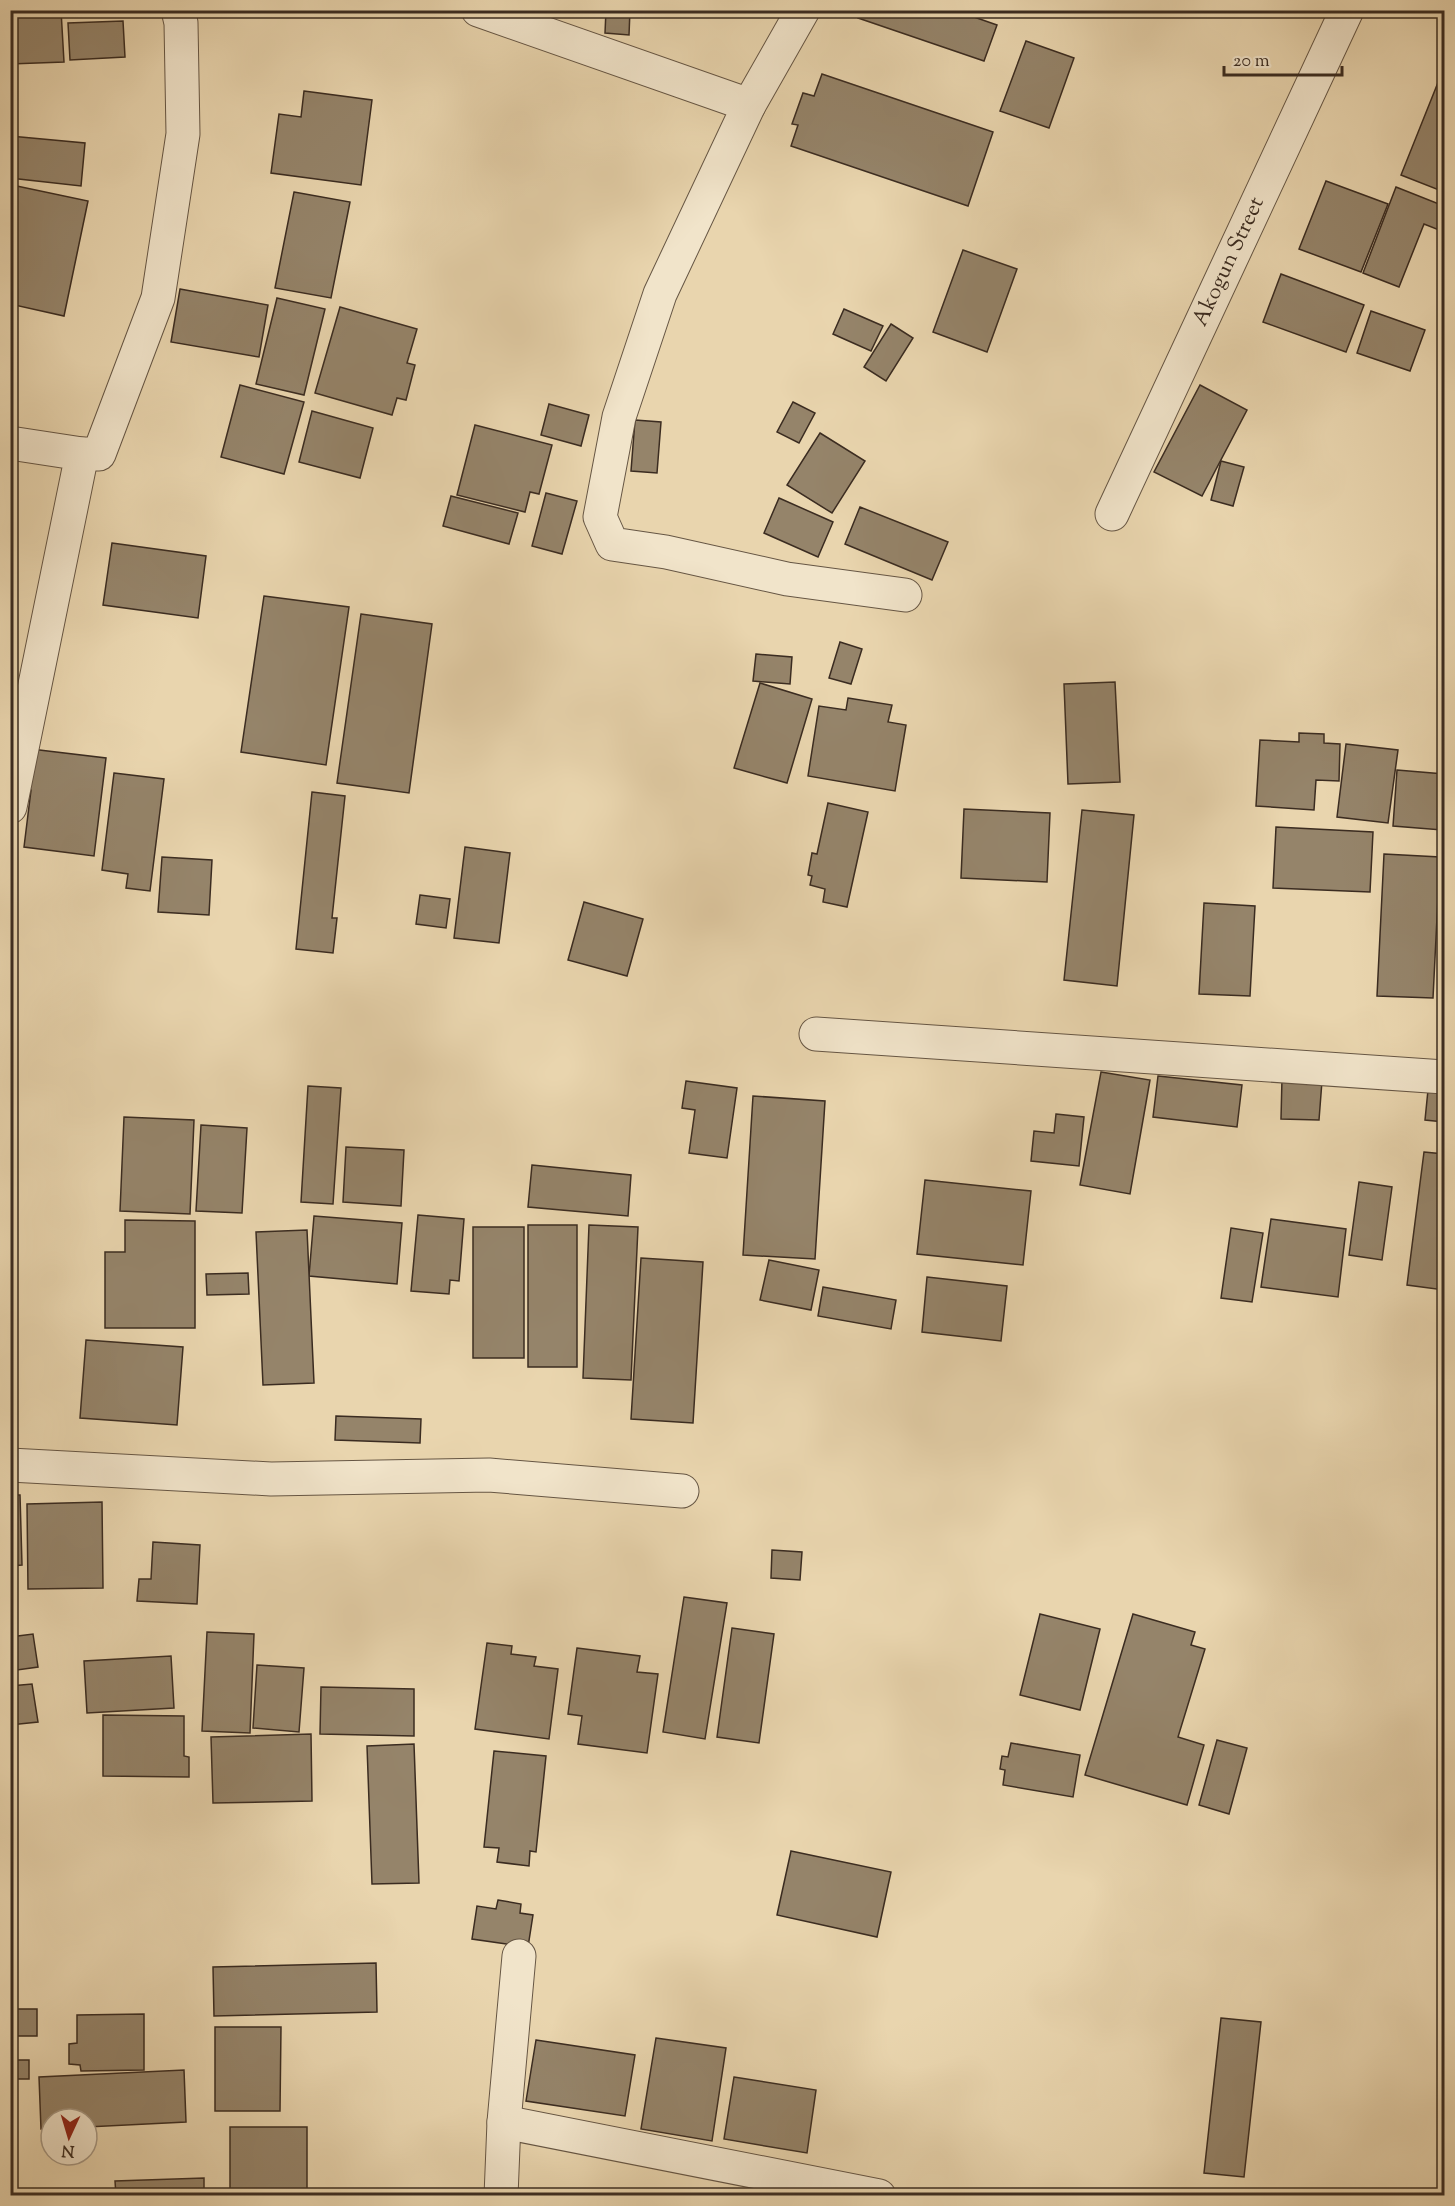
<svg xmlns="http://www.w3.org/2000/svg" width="1455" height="2206" font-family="'Sorts Mill Goudy',serif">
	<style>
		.building { fill: #95846a; stroke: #3b2c21; stroke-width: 1.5 }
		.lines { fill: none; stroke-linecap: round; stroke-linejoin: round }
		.minor-casing { stroke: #665644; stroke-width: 35 }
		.minor { stroke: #f1e4ca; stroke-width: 33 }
		.labels { text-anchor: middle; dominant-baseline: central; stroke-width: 5; stroke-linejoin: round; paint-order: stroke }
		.street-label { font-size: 22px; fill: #3b2c21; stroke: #f1e4ca }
	</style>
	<rect width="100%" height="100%" fill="#e9d5ae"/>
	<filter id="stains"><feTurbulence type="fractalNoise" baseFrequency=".00333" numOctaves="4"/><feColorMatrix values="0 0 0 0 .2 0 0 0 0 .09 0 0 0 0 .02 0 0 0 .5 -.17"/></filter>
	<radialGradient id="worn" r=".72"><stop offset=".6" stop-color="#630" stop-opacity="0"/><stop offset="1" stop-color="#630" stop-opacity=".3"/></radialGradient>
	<g class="building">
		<polygon points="10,10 61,10 64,62 10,64"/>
		<polygon points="606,10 630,10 629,35 605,33"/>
		<polygon points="861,10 954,10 997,25 984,61 858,18"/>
		<polygon points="123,21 125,57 70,60 68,23"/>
		<polygon points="1026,41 1074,58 1049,128 1000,111"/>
		<polygon points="822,74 993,132 968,206 791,146 798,125 792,124 803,93 814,96"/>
		<polygon points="1439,80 1444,82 1444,192 1401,175"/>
		<polygon points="304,91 372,100 361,185 271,173 279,114 301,117"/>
		<polygon points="10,136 85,143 81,186 10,178"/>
		<polygon points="1326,181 1388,204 1361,272 1299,249"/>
		<polygon points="12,185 88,201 64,316 10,304 10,194"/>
		<polygon points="1396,187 1444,206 1444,232 1424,224 1399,287 1363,273"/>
		<polygon points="294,192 350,202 331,298 275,288"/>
		<polygon points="963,250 1017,269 987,352 933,332"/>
		<polygon points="1281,274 1364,305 1346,352 1263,322"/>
		<polygon points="180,289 268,305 259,357 171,342"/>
		<polygon points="277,298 325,309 304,395 256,384"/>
		<polygon points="340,307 417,329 407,363 415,365 406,400 397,398 392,415 315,393"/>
		<polygon points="844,309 883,326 871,351 833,334"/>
		<polygon points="1371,311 1425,330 1410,371 1357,353"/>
		<polygon points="891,324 913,338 886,381 864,367"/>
		<polygon points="240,385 304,402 284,474 221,457"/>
		<polygon points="1200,385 1247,410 1202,496 1154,472"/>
		<polygon points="793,402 815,413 799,443 777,432"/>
		<polygon points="549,404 589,415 581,446 541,435"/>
		<polygon points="312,411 373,428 360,478 299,462"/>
		<polygon points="635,420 661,422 657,473 631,471"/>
		<polygon points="475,425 552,445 539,494 530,492 525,512 457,495"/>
		<polygon points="820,433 865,461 832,513 787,485"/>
		<polygon points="1221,461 1244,467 1233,506 1211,500"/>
		<polygon points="546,493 577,501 562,554 532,546"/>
		<polygon points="451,496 518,513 509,544 443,526"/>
		<polygon points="779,498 833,522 818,557 764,533"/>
		<polygon points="860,507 948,542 932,580 845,544"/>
		<polygon points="112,543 206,556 198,618 103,605"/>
		<polygon points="264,596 349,607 326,765 241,752"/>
		<polygon points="361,614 432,624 409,793 337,783"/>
		<polygon points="840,642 862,649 851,684 829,678"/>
		<polygon points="756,654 792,657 790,684 753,681"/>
		<polygon points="1115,682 1120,782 1068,784 1064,684"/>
		<polygon points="760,683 812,699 787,783 734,768"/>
		<polygon points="848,698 892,705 888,722 906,725 895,791 808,776 819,706 846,710"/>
		<polygon points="1299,733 1324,734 1324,743 1340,744 1339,781 1316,780 1314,810 1256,806 1260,740 1299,742"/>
		<polygon points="1346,744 1398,750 1388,823 1337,817"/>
		<polygon points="31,749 106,758 94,856 24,847 31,790 26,789"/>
		<polygon points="1397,770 1444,774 1442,830 1393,826"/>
		<polygon points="114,773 164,779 150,891 126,888 128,874 102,870"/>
		<polygon points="312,792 345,796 332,918 337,918 333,953 296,949"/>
		<polygon points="828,803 868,812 847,907 823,902 825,889 810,885 812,876 808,875 812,853 817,854"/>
		<polygon points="964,809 1050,813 1047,882 961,878"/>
		<polygon points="1082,810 1134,815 1117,986 1064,980"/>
		<polygon points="1276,827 1373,832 1370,892 1273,888"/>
		<polygon points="465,847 510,853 499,943 454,938"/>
		<polygon points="1384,854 1440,857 1433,998 1377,996"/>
		<polygon points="162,857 212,860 209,915 158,912"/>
		<polygon points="420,895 450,899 446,928 416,924"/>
		<polygon points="584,902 643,919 627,976 568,960"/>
		<polygon points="1204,903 1255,906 1250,996 1199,994"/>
		<polygon points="1101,1072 1150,1080 1130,1194 1080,1185"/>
		<polygon points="1158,1076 1242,1085 1237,1127 1153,1117"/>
		<polygon points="1282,1078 1322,1081 1319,1120 1281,1119"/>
		<polygon points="686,1081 737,1088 727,1158 689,1153 695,1110 682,1108"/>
		<polygon points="308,1086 341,1088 333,1204 301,1202"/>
		<polygon points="1428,1090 1444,1092 1444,1122 1425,1120"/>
		<polygon points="753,1096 825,1101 815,1259 743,1255"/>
		<polygon points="1056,1114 1084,1117 1079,1166 1031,1161 1034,1131 1054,1133"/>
		<polygon points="124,1117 194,1120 190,1214 120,1211"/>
		<polygon points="201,1125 247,1128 242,1213 196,1211"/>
		<polygon points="346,1147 404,1150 401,1206 343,1202"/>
		<polygon points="1424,1152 1444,1154 1444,1290 1407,1285"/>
		<polygon points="532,1165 631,1175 628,1216 528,1207"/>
		<polygon points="925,1180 1031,1191 1023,1265 917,1254"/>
		<polygon points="1359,1182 1392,1187 1382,1260 1349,1255"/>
		<polygon points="418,1215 464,1219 459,1281 450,1280 449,1294 411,1291"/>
		<polygon points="314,1216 402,1223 397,1284 309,1276"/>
		<polygon points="1271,1219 1346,1229 1338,1297 1261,1287"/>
		<polygon points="125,1220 195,1221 195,1328 105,1328 105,1252 125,1252"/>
		<rect x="528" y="1225" width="49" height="142"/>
		<polygon points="589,1225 638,1227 631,1380 583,1378"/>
		<rect x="473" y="1227" width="51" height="131"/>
		<polygon points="1231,1228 1263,1233 1252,1302 1221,1298"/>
		<polygon points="307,1230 314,1383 263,1385 256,1232"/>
		<polygon points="641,1258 703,1262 693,1423 631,1419"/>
		<polygon points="769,1260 819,1270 811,1310 760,1300"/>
		<polygon points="248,1273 249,1294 207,1295 206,1274"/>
		<polygon points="927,1277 1007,1286 1001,1341 922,1332"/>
		<polygon points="823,1287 896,1300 891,1329 818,1316"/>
		<polygon points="86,1340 183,1347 177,1425 80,1418"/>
		<polygon points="336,1416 421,1419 420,1443 335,1440"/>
		<polygon points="10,1495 20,1495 22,1565 10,1566"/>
		<polygon points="102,1502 103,1588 28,1589 27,1504"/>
		<polygon points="153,1542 200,1545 197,1604 137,1601 139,1579 151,1579"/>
		<polygon points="772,1550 802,1552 800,1580 771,1578"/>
		<polygon points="684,1597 727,1603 705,1739 663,1732"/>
		<polygon points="1040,1614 1100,1629 1080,1710 1020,1695"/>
		<polygon points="1133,1614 1195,1632 1191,1645 1205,1649 1178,1737 1204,1745 1187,1805 1085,1775"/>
		<polygon points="732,1628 774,1634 759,1743 717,1737"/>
		<polygon points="207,1632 254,1634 250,1733 202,1731"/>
		<polygon points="33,1634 38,1667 10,1671 10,1637"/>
		<polygon points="487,1643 512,1646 511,1654 536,1657 534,1666 558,1669 549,1739 475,1729"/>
		<polygon points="577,1648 640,1656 637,1672 658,1674 647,1753 578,1744 582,1716 568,1714"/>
		<polygon points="171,1656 174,1708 87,1713 84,1661"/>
		<polygon points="257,1665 304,1668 299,1732 253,1728"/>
		<polygon points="32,1684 38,1722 10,1725 10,1686"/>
		<polygon points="321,1687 414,1689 414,1736 320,1734"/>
		<polygon points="103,1715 184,1716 184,1756 189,1757 189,1777 103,1776"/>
		<polygon points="311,1734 312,1801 213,1803 211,1737"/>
		<polygon points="1217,1740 1247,1748 1229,1814 1199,1805"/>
		<polygon points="1011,1743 1080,1755 1073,1797 1003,1785 1005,1770 1000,1769 1002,1756 1008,1757"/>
		<polygon points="414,1744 419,1883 372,1884 367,1746"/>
		<polygon points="494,1751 546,1756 536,1852 530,1851 529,1866 497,1862 499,1848 484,1847"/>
		<polygon points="791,1851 891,1872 877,1937 777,1915"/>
		<polygon points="498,1900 521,1904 520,1913 533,1915 528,1947 472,1939 477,1906 496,1909"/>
		<polygon points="376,1963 377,2012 214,2016 213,1967"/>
		<rect x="10" y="2009" width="27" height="27"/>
		<polygon points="144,2014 144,2070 81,2071 80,2065 69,2064 69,2044 77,2043 77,2015"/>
		<polygon points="1221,2018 1261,2022 1244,2177 1204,2173"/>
		<polygon points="215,2027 281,2027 280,2111 215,2111"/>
		<polygon points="656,2038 726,2048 712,2141 641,2129"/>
		<polygon points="536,2040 635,2055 625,2116 526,2101"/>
		<rect x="10" y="2060" width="19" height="19"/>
		<polygon points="184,2070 186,2122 87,2127 87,2119 51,2119 51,2129 41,2129 39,2077"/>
		<polygon points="734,2077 816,2090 807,2153 724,2139"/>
		<rect x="230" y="2127" width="77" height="69"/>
		<polygon points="204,2178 204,2196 116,2196 115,2181"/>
	</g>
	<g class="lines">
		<g class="minor-casing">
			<g id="minor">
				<polyline points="478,10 749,105 803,10"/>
				<polyline points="749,105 660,294 619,417 600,517 612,544 666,552 787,579 905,595"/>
				<polyline points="10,443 82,454 10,807"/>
				<polyline points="82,454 99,454 158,298 183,134 181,23 178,10"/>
				<path id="s1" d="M1112,514L1347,10"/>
				<polyline points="816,1034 1444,1077"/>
				<polyline points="10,1465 271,1479 489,1475 682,1491"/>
				<polyline points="504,2122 879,2196"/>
				<polyline points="501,2196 504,2122 519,1956"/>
			</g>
		</g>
		<use href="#minor" class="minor"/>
	</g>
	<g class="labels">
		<g class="street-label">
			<text stroke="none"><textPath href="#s1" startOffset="278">Akogun Street</textPath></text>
		</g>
	</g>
	<rect width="1455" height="2206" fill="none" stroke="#e9d5ae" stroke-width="36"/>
	<rect x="12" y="12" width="1431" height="2182" fill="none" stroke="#3b2c21" stroke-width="3"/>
	<rect x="18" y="18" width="1419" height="2170" fill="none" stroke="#3b2c21" stroke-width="1.5"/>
	<g transform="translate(69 2137) rotate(184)"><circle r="28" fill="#f1e4ca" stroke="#a89a86" stroke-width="1.5"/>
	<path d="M0-4.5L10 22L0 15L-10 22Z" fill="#8f2418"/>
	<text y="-9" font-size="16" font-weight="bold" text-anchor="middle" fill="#3b2c21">N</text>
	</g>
	<path d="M1224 66v9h118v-9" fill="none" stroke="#3b2c21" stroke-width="3"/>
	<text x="1233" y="66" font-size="18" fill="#3b2c21" stroke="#f1e4ca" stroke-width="4.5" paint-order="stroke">20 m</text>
	<rect width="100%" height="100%" filter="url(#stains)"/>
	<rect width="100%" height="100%" fill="url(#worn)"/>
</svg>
